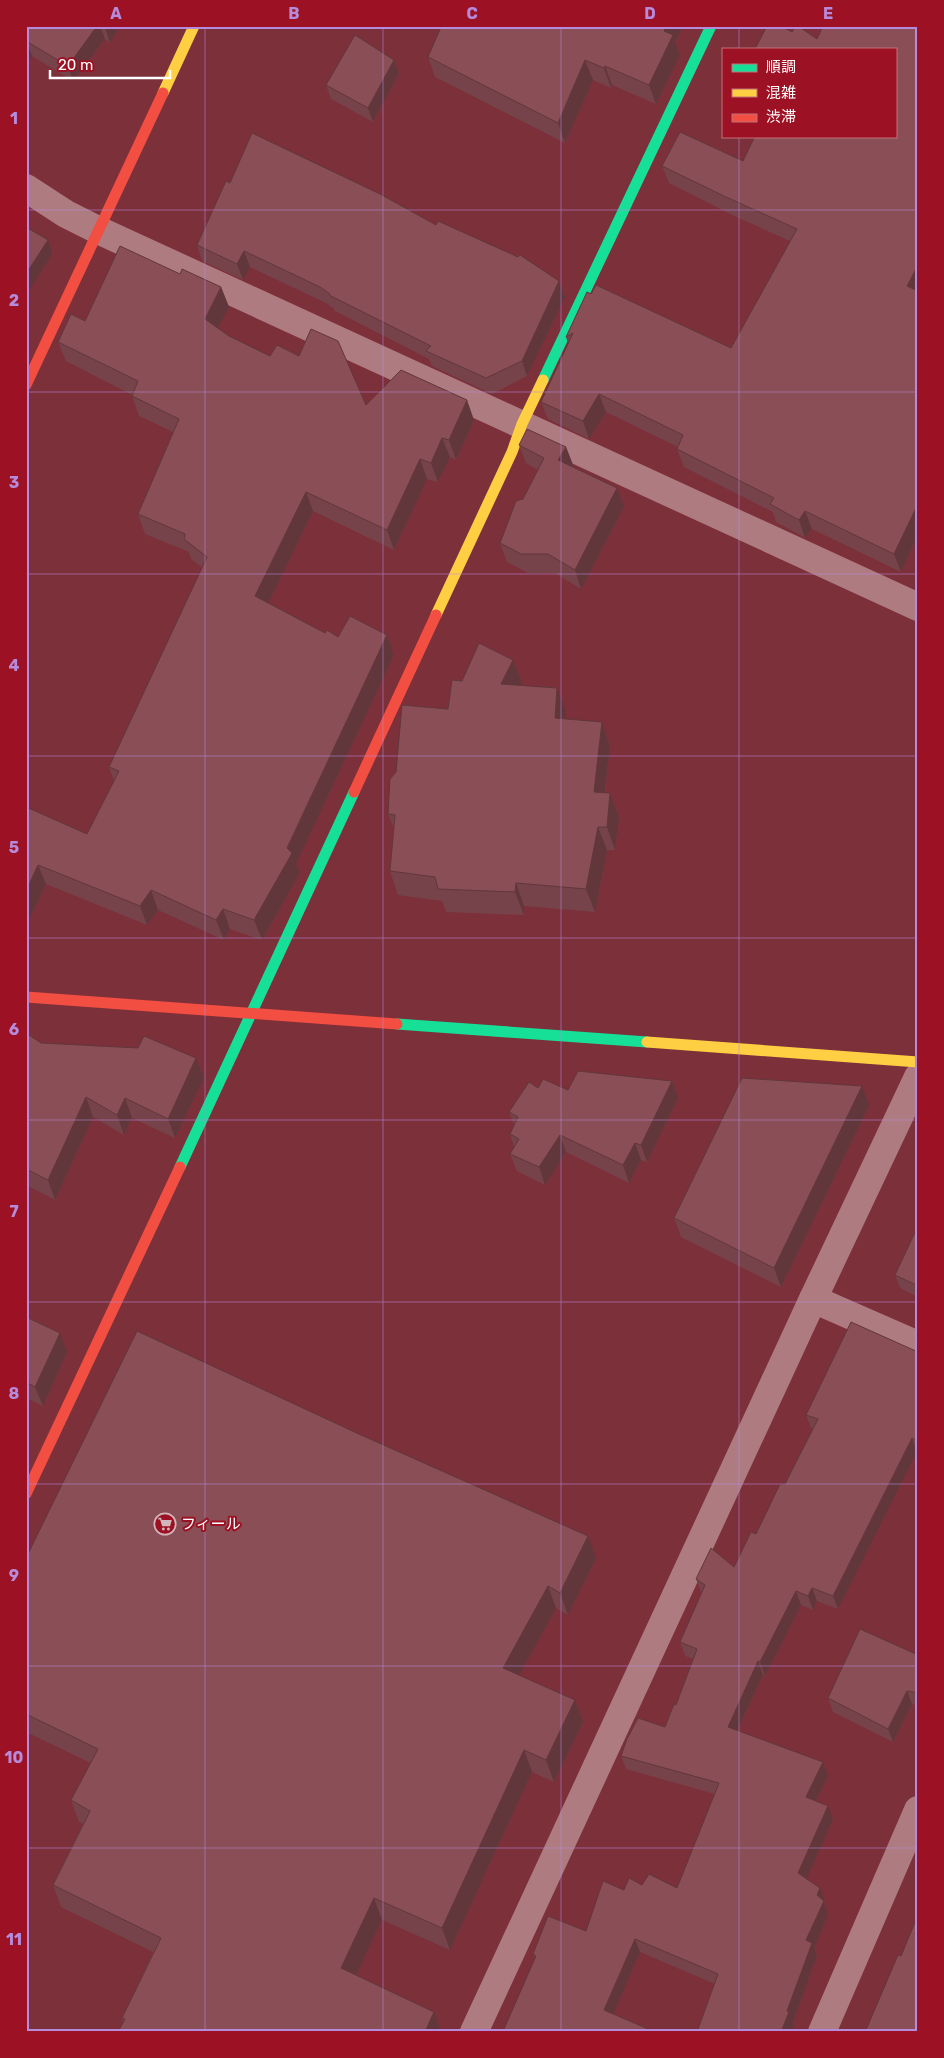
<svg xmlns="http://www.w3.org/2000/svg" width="944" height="2058" font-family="Rubik,'Noto Sans JP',sans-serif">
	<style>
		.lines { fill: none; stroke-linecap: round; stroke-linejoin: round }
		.street { stroke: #ae7b81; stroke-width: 28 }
		.fast { stroke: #16e098; stroke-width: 11 }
		.slow { stroke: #ffcf43; stroke-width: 11 }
		.jam { stroke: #f24e42; stroke-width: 11 }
		.wall { fill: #77434a }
		.shaded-wall { fill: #61373c }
		.building { fill: #8a4e56; stroke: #61373c }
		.grid { fill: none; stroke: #b68bdc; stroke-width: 1; stroke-opacity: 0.55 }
		.labels { text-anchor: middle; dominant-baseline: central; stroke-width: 4; stroke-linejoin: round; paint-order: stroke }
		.poi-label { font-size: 15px; fill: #fff; stroke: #9c1123; text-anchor: start }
		.neatline { fill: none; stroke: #b68bdc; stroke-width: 2 }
		.grid-label { font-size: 16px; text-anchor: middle; font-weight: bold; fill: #b68bdc }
	</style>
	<rect width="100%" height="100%" fill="#7c303a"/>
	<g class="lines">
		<g class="street">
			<polyline points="26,188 66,214 98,230 918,607"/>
			<polyline points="813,1299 918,1345"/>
			<polyline points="474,2032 813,1299 918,1077"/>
			<polyline points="822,2032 918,1810"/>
		</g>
		<g class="fast">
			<polyline points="543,380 711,26"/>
			<polyline points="397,1024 647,1042"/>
			<polyline points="180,1167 354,792"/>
		</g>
		<g class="slow">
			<polyline points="163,93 194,26"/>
			<polyline points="436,615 512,452 522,424 543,380"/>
			<polyline points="647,1042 918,1062"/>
		</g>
		<g class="jam">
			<polyline points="26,385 163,93"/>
			<polyline points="354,792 436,615"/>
			<polyline points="26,997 397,1024"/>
			<polyline points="26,1494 180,1167"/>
		</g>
	</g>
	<g class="wall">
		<polygon points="26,26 120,26 110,43 105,39 73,81 32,56 26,65"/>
		<polygon points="447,26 683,26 675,42 680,55 656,104 612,85 611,88 593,80 565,143 435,77 428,57"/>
		<polygon points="918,26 918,535 901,572 812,529 805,538 802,536 776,522 773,512 684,467 677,449 678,447 606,412 589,439 548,419 541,402 568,344 566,337 587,292 731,348 790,241 732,215 669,183 662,166 743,161 895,136 755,49 792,32 817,39"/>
		<polygon points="394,60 399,73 373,122 331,99 326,85"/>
		<polygon points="230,183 436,225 559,281 565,297 527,376 492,394 432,366 429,359 335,311 334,309 326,303 250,267 243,280 202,261 197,245"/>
		<polygon points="180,274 221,287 229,307 217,328 229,336 366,405 474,420 456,460 450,457 438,482 427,479 394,550 313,511 268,603 325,633 338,637 387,635 394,655 296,864 300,873 299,875 262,940 230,929 224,940 158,910 147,925 46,884 26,926 26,807 87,834 114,781 109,767 203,568 191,559 189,552 145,534 138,514 173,432 139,416 132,396 132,395 66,361 58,342 85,321"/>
		<polygon points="519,445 566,447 573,465 572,467 624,507 581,589 555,573 528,573 507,562 500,543 538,470 526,463"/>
		<polygon points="513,660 522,683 521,685 566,711 565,719 602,722 610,746 605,793 610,793 619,817 615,850 607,850 595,912 524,906 524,915 446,912 442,901 398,895 390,871 394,829 388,814 448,709 462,681"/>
		<polygon points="26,1033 41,1043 196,1058 204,1078 175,1138 132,1118 124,1135 93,1117 55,1200 26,1185"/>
		<polygon points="672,1081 678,1098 647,1162 641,1160 629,1183 566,1152 545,1185 517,1171 510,1154 514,1147 510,1134 514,1125 509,1112 538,1088 568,1090"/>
		<polygon points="869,1106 781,1287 681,1237 674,1218"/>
		<polygon points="918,1226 918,1297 900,1288 895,1275"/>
		<polygon points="26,1317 67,1352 43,1406 26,1398"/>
		<polygon points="918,1352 918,1452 917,1452 838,1609 817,1601 813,1610 801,1605 765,1676 763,1675 738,1730 828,1776 816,1801 833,1819 806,1879 825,1901 824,1903 828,1915 814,1948 817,1956 793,2022 794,2026 792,2032 697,2032 715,1984 640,1952 613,2014 655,2032 506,2032 504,2029 535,1959 533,1954 586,1931 624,1890 642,1885 677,1888 715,1794 626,1769 621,1756 665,1727 676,1705 693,1659 685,1656 680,1642 702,1593 701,1592 696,1579 734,1567 756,1534 785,1484 813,1429 811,1428 806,1415"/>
		<polygon points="361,1435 588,1536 596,1558 568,1615 556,1608 519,1675 583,1722 554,1782 532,1772 450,1950 382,1920 356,1975 123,2022 122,2018 153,1952 61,1907 53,1885 83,1824 79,1822 71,1800 91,1763 26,1732 26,1558"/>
		<polygon points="918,1655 918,1706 912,1704 893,1742 833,1712 828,1698"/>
	</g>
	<g class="shaded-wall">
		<polygon points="97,26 100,26 105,39 73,81 68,66"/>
		<polygon points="105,26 120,26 110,43 105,27"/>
		<polygon points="666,26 683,26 675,42 680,55 656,104 649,85 664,31"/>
		<polygon points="26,41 32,56 26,65"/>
		<polygon points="394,60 399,73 373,122 368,108"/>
		<polygon points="585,60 593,80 565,143 558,123"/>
		<polygon points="605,66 612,85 611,88 604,68"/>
		<polygon points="48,240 52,254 26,295 26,274"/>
		<polygon points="244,251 250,267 243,280 237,264"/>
		<polygon points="918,265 918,296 907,286"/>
		<polygon points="559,281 565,297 527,376 522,361"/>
		<polygon points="221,287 229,307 212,339 205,319"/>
		<polygon points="599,394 606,412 589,439 583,421"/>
		<polygon points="467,400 474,420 456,460 449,440"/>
		<polygon points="442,438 450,457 438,482 431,463"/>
		<polygon points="566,447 573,465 564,479 558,460"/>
		<polygon points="420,459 427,479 394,550 387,530"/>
		<polygon points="617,488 624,507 581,589 575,570"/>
		<polygon points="306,492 313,511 262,616 255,596"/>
		<polygon points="916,508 918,513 918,535 901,572 894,554"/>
		<polygon points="805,511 812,529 805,538 799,520"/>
		<polygon points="387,635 394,655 296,864 300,873 262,940 254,920"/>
		<polygon points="513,660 522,683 509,707 501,684"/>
		<polygon points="557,688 566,711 564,742 555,718"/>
		<polygon points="602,722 610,746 602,815 594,792"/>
		<polygon points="610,793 619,817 615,850 607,827"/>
		<polygon points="598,827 607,850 595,912 586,889"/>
		<polygon points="38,865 46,884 26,926 26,891"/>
		<polygon points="516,883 524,906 524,915 515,892"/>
		<polygon points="151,890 158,910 147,925 140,906"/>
		<polygon points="223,909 230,929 224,940 216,920"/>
		<polygon points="196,1058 204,1078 175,1138 168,1119"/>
		<polygon points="672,1081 678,1098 647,1162 641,1145"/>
		<polygon points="862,1086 869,1106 781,1287 774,1268"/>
		<polygon points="86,1097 93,1117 55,1200 48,1180"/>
		<polygon points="125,1098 132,1118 124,1135 117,1115"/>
		<polygon points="560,1135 566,1152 545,1185 539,1167"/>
		<polygon points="635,1143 641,1160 629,1183 623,1165"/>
		<polygon points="60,1333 67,1352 43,1406 35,1387"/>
		<polygon points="912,1438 917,1452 838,1609 833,1596"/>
		<polygon points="588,1536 596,1558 568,1615 560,1593"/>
		<polygon points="548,1586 556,1608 511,1690 503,1668"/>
		<polygon points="812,1588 817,1601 813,1610 808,1596"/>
		<polygon points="796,1591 801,1605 765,1676 760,1662"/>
		<polygon points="758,1661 763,1675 733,1740 728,1727"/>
		<polygon points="907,1691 912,1704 893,1742 888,1729"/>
		<polygon points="575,1700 583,1722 554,1782 546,1760"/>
		<polygon points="524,1750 532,1772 450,1950 442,1928"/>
		<polygon points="823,1762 828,1776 811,1811 806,1797"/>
		<polygon points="828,1806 833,1819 803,1887 798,1873"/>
		<polygon points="820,1888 825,1901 824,1903 828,1915 814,1948 817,1956 793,2022 794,2026 792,2032 781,2032 817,1895"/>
		<polygon points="374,1898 382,1920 349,1990 341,1968"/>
		<polygon points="635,1939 640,1952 609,2024 604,2010"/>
		<polygon points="434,2012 441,2032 425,2032"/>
	</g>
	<g class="building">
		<polygon points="26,26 97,26 68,66 26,41"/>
		<polygon points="447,26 666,26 664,31 673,35 649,85 605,66 604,68 585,60 558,123 428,57 441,27 446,28"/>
		<polygon points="767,26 781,26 792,32 796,26 798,26 817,39 823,26 918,26 918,265 907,286 918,291 918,508 916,508 894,554 805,511 799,520 795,518 770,504 774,498 677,449 683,435 599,394 583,421 541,402 573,333 566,337 587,292 591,294 596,285 731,348 797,229 726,197 662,166 680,132 743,161 755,136 895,136 895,49 755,49"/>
		<polygon points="355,35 394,60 368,108 326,85"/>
		<polygon points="252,133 380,194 436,225 438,221 518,257 520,255 559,281 522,361 486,378 426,351 431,346 329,295 330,294 320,287 244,251 237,264 197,245 226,181 230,183"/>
		<polygon points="26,227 48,240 26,274"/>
		<polygon points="120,246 180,274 182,269 221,287 205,319 229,336 270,356 277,345 299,356 311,329 338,341 366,405 401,370 467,400 449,440 442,438 431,463 420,459 387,530 306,492 255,596 325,633 327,630 338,637 350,616 387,635 287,848 292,853 291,855 254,920 223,909 216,920 151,890 140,906 38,865 26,891 26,807 87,834 119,771 109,767 207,557 184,539 185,534 138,514 179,419 132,396 138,381 58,342 71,314 85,321"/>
		<polygon points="527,429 566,447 558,460 617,488 575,570 548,554 521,554 500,543 516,501 523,499 544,458 519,445"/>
		<polygon points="479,643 513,660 501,684 557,688 555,718 602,722 594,792 610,793 607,827 598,827 586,889 516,883 515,892 438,889 435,877 390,871 395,815 388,814 390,779 396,772 402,705 448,709 452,680 462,681"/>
		<polygon points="26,1033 41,1043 138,1048 144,1036 196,1058 168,1119 125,1098 117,1115 86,1097 48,1180 26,1169"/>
		<polygon points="578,1071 672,1081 641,1145 635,1143 623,1165 560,1135 539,1167 510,1154 519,1139 510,1134 518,1117 509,1112 529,1082 538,1088 543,1079 568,1090"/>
		<polygon points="742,1078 862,1086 774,1268 674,1218"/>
		<polygon points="918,1226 918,1286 895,1275"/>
		<polygon points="26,1317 60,1333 35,1387 26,1382"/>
		<polygon points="851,1322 918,1352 918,1442 912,1438 833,1596 812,1588 808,1596 796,1591 760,1662 758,1661 728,1727 823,1762 806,1797 828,1806 798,1873 820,1888 817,1895 824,1901 806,1940 812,1943 787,2011 789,2012 781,2032 697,2032 718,1974 635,1939 604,2010 655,2032 512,2032 504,2029 536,1956 533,1954 548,1916 586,1931 603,1881 624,1890 629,1878 642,1885 649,1874 677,1888 719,1783 621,1756 627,1739 638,1718 665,1727 674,1704 676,1705 697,1649 680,1642 705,1585 696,1579 711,1548 734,1567 751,1532 756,1534 780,1484 785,1484 818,1419 806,1415"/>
		<polygon points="137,1331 361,1435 588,1536 560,1593 548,1586 503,1668 575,1700 546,1760 524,1750 442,1928 374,1898 341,1968 434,2012 425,2032 118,2032 125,2019 122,2018 161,1938 53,1885 90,1811 71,1800 98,1749 26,1714 26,1595 28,1591 26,1589 26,1558"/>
		<polygon points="860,1629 918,1655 918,1693 907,1691 888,1729 828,1698"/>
		<polygon points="918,1915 918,2032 870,2032 866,2030 898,1955 901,1956"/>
	</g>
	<path class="grid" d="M205,26V2032M383,26V2032M561,26V2032M739,26V49M739,136V2032M26,210H918M26,392H918M26,574H918M26,756H918M26,938H918M26,1120H918M26,1302H918M26,1484H918M26,1666H918M26,1848H918"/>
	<defs>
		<g id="supermarket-ring" transform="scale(1.125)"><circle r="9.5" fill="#9c1123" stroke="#d1b7ba" stroke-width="1.5"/><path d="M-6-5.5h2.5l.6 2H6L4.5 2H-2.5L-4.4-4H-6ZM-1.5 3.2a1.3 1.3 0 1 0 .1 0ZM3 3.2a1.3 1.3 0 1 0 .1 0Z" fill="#d1b7ba"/></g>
	</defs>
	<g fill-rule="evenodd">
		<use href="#supermarket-ring" x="165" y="1524"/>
	</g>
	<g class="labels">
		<g class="poi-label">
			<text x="181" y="1524">フィール</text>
		</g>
	</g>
	<rect width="944" height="2058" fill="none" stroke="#9c1123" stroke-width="55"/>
	<rect x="722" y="48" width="175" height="90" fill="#9c1123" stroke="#c4707b"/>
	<rect x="732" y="64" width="25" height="8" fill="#16e098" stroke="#c4707b"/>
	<text x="766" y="72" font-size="15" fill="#ffffff">順調</text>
	<rect x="732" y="89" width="25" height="8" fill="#ffcf43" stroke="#c4707b"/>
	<text x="766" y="98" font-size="15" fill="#ffffff">混雑</text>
	<rect x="732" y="114" width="25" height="8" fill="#f24e42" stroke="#c4707b"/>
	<text x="766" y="122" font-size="15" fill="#ffffff">渋滞</text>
	<path d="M50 70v8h120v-8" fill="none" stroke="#ffffff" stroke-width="2.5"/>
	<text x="58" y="70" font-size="15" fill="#ffffff" stroke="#9c1123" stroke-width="4" paint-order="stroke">20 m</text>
	<rect x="28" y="28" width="888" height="2002" class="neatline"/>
	<g class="grid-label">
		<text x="116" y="19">A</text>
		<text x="294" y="19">B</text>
		<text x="472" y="19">C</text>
		<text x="650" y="19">D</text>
		<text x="828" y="19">E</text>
		<text x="14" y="124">1</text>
		<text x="14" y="306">2</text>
		<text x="14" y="488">3</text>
		<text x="14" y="671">4</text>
		<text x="14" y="853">5</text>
		<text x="14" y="1035">6</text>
		<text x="14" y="1217">7</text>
		<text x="14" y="1399">8</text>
		<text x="14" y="1581">9</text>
		<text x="14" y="1763">10</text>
		<text x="14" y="1945">11</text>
	</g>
</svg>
